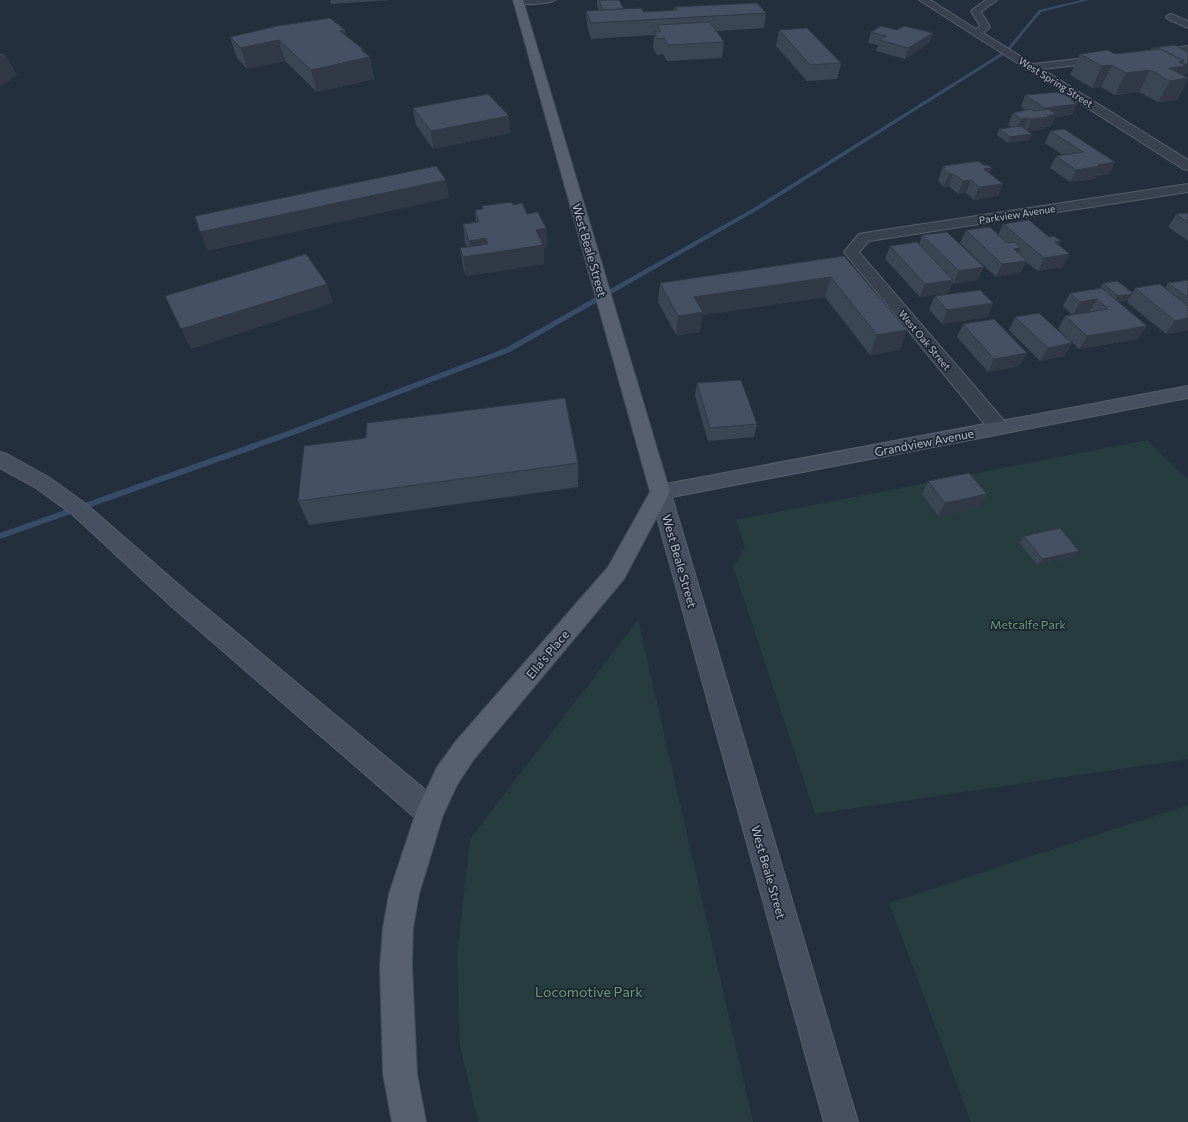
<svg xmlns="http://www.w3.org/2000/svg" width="1188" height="1122" font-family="Commissioner,sans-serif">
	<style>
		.green { fill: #263c3f }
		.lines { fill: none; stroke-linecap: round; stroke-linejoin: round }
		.stream { fill: #394c67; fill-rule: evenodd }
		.street-casing { stroke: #565f6c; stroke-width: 2 }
		.secondary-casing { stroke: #565f6c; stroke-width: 2 }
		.primary-casing { stroke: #414a57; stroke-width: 2 }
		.street { fill: #38414e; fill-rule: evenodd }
		.secondary { fill: #465061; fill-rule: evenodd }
		.primary { fill: #56606e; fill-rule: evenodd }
		.wall { fill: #3b4654 }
		.shaded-wall { fill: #303945 }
		.building { fill: #455162; stroke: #303945 }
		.labels { text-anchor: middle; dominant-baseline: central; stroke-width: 3.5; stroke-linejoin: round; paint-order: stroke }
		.far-street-label { font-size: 10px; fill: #b4bcc9; stroke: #1d2633 }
		.street-label { font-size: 12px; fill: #b4bcc9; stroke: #1d2633 }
		.park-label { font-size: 12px; fill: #6b9a76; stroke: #1d2633 }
		.near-park-label { font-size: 14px; fill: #6b9a76; stroke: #1d2633 }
	</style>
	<rect width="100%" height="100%" fill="#242f3e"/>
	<g class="green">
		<polygon points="1147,440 1188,480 1188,759 815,814 733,566 745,548 736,520"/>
		<polygon points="638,620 753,1122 478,1122 460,1045 457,956 470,839"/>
		<polygon points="1188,805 1188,1122 971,1122 889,903"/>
	</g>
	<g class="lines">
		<polygon class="stream" points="1082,0 1089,0 1041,12 1008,52 756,211 510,352 291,436 0,539 0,533 285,432 506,348 752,209 1006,50 1039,10"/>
		<g class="street-casing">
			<g id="street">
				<path d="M516,0H555C550,4 519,6 514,2Z"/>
				<polygon points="919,0 930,0 976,29 980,26 971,11 973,9 986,0 997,0 981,12 990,27 983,33 1033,64 1105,56 1109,57 1110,59 1109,61 1105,62 1042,69 1188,160 1188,170 1183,169"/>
				<polygon points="1171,14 1188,21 1188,28 1168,19 1166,17 1168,15"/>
				<polygon points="1188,46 1188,52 1155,56 1150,53 1155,50"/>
				<polygon points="1188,184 1188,192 869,241 859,252 1006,423 1008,428 1006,433 999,434 992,433 844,252 859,234 864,233"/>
			</g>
		</g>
		<g class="secondary-casing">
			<g id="secondary">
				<polygon points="1188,386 1188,398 672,497 858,1122 824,1122 650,492 653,487 660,485"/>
				<polygon points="0,452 7,454 50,478 86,504 186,591 440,802 444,812 440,822 430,826 420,822 170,605 72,514 36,488 0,468"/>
			</g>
		</g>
		<g class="primary-casing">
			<polygon id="primary" points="513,0 523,0 670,492 624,579 474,759 457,785 443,815 419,894 413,928 412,966 417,1074 426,1122 392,1122 383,1074 380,966 383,928 389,894 416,812 437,767 456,741 608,567 650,492"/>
		</g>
		<use href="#street" class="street"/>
		<use href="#secondary" class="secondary"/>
		<use href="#primary" class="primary"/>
	</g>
	<g class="wall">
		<polygon points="330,0 391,0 331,4"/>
		<polygon points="597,0 619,0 624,9 644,12 674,11 674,7 766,13 764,28 717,31 724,42 722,58 667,61 663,54 657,55 653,48 654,35 591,39 587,26 586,11 599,10 597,7"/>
		<polygon points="779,30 841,63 837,79 807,81 776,46"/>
		<polygon points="897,30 933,33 929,43 905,59 876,51 878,45 868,43 871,32"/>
		<polygon points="347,36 364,50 364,53 370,57 374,79 317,92 285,61 247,69 237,58 230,37"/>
		<polygon points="1175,45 1183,75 1177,100 1158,102 1139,92 1115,95 1101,87 1092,88 1070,75 1080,54 1115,54 1151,50 1152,48"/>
		<polygon points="1025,95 1074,99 1073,101 1077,104 1072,115 1055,117 1051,126 1045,127 1044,129 1028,131 1032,134 1029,140 1008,143 997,135 999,129 1011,127 1008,125 1013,113 1025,110 1021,107"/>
		<polygon points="413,108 510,133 433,149 416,125"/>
		<polygon points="1050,131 1115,162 1109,174 1096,176 1095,179 1070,182 1050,168 1056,156 1063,155 1045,143"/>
		<polygon points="943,166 990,174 1003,184 998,196 974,200 966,193 958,194 949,186 944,187 938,181"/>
		<polygon points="513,205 527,214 546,228 547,247 544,248 544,264 466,276 463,267 460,248 467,247 465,243 463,224 476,222 475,210 483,209 482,206"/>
		<polygon points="1188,213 1188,241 1168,227 1176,214"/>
		<polygon points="1003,224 1059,245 1063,267 1038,271 1026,262 1020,273 996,277 960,243 966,230 998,235"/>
		<polygon points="922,235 978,280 953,284 952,283 948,293 920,297 885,259 890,246 919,245"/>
		<polygon points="844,256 900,350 870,355 825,297 702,315 700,332 676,335 658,302 660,283"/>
		<polygon points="1188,280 1188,330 1166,334 1127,302 1128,300 1118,302 1138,339 1079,349 1058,329 1065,316 1072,315 1063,306 1070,293 1100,288 1103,283 1133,293 1135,288 1165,288 1168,283"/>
		<polygon points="935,296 993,303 987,317 942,324 929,309"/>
		<polygon points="1015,317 1072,343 1064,356 1040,361 1009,330"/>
		<polygon points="963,324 1027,353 1019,366 988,372 957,337"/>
		<polygon points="697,383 757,424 754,437 708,441 695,396"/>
		<polygon points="366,438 578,463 578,487 309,525 298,501"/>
		<polygon points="928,481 987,494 979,507 938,516 922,494"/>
		<polygon points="1024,536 1079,551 1074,557 1037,565 1019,542"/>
	</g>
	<g class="shaded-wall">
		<polygon points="345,30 350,51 340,31"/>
		<polygon points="933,33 929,43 905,59 908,48"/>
		<polygon points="279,40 285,61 247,69 241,48"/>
		<polygon points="361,50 364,50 365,58 370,57 374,79 317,92 311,70"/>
		<polygon points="5,54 17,75 0,87 0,57"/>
		<polygon points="1184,61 1184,64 1188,64 1188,74 1182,75 1188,78 1188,80 1177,100 1158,102 1170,81 1169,68 1179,62"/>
		<polygon points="1112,65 1101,87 1092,88 1102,66"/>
		<polygon points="1150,70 1139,92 1115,95 1126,73"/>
		<polygon points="1077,104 1072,115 1055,117 1051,126 1045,127 1044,129 1026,131 1031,119 1039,118 1044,108"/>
		<polygon points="509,116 510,133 433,149 431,131"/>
		<polygon points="1029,118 1024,130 1016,131 1021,119"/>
		<polygon points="1032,134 1029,140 1008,143 1010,137"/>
		<polygon points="1115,162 1109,174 1096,176 1095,179 1070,182 1076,170 1098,165"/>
		<polygon points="992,168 987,180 984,169"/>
		<polygon points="949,174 953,174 949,186 944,187"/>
		<polygon points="446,180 449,198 208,251 200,232"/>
		<polygon points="971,180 966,193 958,194 963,181"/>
		<polygon points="1003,184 998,196 974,200 979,187"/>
		<polygon points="546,228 547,247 544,248 544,264 466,276 463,257 471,256 469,241 486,238 487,253 536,230"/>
		<polygon points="1061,241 1054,254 1055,242"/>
		<polygon points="1021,248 1015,261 1014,249"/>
		<polygon points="1070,254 1063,267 1038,271 1044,258"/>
		<polygon points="1027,261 1020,273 996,277 1002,264"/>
		<polygon points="984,267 978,280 953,284 959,271"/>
		<polygon points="831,277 825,297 702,315 700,332 676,335 678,316 694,297"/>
		<polygon points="953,280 948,293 920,297 925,284"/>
		<polygon points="327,284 333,303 191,349 181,329"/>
		<polygon points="1132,294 1128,300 1114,302 1118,296"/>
		<polygon points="1097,299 1089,312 1073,315 1080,302"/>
		<polygon points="993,303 987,317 942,324 947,310"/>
		<polygon points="1188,318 1188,330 1166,334 1175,321"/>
		<polygon points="1147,326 1138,339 1079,349 1087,336"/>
		<polygon points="907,330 900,350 870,355 877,335"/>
		<polygon points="1072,343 1064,356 1040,361 1048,348"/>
		<polygon points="1027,353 1019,366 988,372 994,359"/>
		<polygon points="987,494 979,507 938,516 945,503"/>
		<polygon points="1079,551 1074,557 1037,565 1042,559"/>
	</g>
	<g class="building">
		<polygon points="599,0 619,0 624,9 603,10"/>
		<polygon points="757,3 766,13 591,23 586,11 641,8 644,12 678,10 674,7"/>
		<polygon points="330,18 345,30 340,31 364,50 361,50 370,57 311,70 279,40 241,48 230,37 277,26"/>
		<polygon points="710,22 724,42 668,45 664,38 658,39 654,32 661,32 657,25"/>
		<polygon points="881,26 897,30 904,26 933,33 908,48 879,40 886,36 871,32"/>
		<polygon points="807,28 841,63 810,65 779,30"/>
		<polygon points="1175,45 1188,52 1188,64 1184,64 1182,63 1184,61 1160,49 1156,49 1152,48"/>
		<polygon points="1160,49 1184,61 1179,62 1187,66 1169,68 1188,78 1170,81 1150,70 1126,73 1112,65 1102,66 1080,54 1108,50 1115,54"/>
		<polygon points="0,54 5,54 0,57"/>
		<polygon points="1059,92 1074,99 1071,100 1077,104 1044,108 1025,95"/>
		<polygon points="488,94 509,116 431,131 413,108"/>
		<polygon points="1031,109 1034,111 1048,109 1056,114 1047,116 1049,117 1031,119 1029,118 1021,119 1013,113"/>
		<polygon points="1021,126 1032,134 1010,137 999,129"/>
		<polygon points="1064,129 1115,162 1098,165 1101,166 1076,170 1056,156 1083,152 1050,131"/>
		<polygon points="978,161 984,165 988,165 992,168 984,169 1003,184 979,187 971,180 963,181 953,174 949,174 942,168 946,168 943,166"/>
		<polygon points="436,166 446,180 200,232 195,216"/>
		<polygon points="512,202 513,205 522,203 527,214 538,212 546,228 536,230 543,245 463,257 460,248 488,244 486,238 469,241 463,224 479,222 475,210 483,209 482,206"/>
		<polygon points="1188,213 1188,223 1176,214"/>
		<polygon points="1029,220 1049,237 1054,236 1061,241 1055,242 1070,254 1044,258 1003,224"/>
		<polygon points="990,227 1007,243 1015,242 1021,248 1014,249 1027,261 1002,264 966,230"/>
		<polygon points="947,232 984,267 959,271 922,235"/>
		<polygon points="917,242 953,280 925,284 890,246"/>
		<polygon points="306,254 327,284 181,329 165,296"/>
		<polygon points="844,256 907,330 877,335 831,277 694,297 703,312 678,316 660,283"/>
		<polygon points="1188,280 1188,298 1168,283"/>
		<polygon points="1117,281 1133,293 1132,294 1118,296 1103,283"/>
		<polygon points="1160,284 1188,306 1188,318 1175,321 1135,288"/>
		<polygon points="1102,288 1147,326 1087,336 1065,316 1108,309 1097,299 1080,302 1070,293"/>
		<polygon points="980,290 993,303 947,310 935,296"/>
		<polygon points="1039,313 1072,343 1048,348 1015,317"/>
		<polygon points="994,319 1027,353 994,359 963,324"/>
		<polygon points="741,380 757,424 710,428 697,383"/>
		<polygon points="565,398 578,463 298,501 304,446 366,438 367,423"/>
		<polygon points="969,473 987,494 945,503 928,481"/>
		<polygon points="1060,528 1079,551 1042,559 1024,536"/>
	</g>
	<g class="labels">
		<g class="far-street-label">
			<text transform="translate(1056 82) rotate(32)">West Spring Street</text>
			<text transform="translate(1017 214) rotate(-9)">Parkview Avenue</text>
			<text transform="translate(925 340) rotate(50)">West Oak Street</text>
		</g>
		<g class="street-label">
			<text transform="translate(590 250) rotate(74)">West Beale Street</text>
			<text transform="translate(924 442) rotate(-11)">Grandview Avenue</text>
			<text transform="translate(680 561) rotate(74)">West Beale Street</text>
			<text transform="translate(547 654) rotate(-50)">Ella's Place</text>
			<text transform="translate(769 872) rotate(74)">West Beale Street</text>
		</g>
		<g class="park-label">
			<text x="1028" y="624">Metcalfe Park</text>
		</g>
		<g class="near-park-label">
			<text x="589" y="991">Locomotive Park</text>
		</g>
	</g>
</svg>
